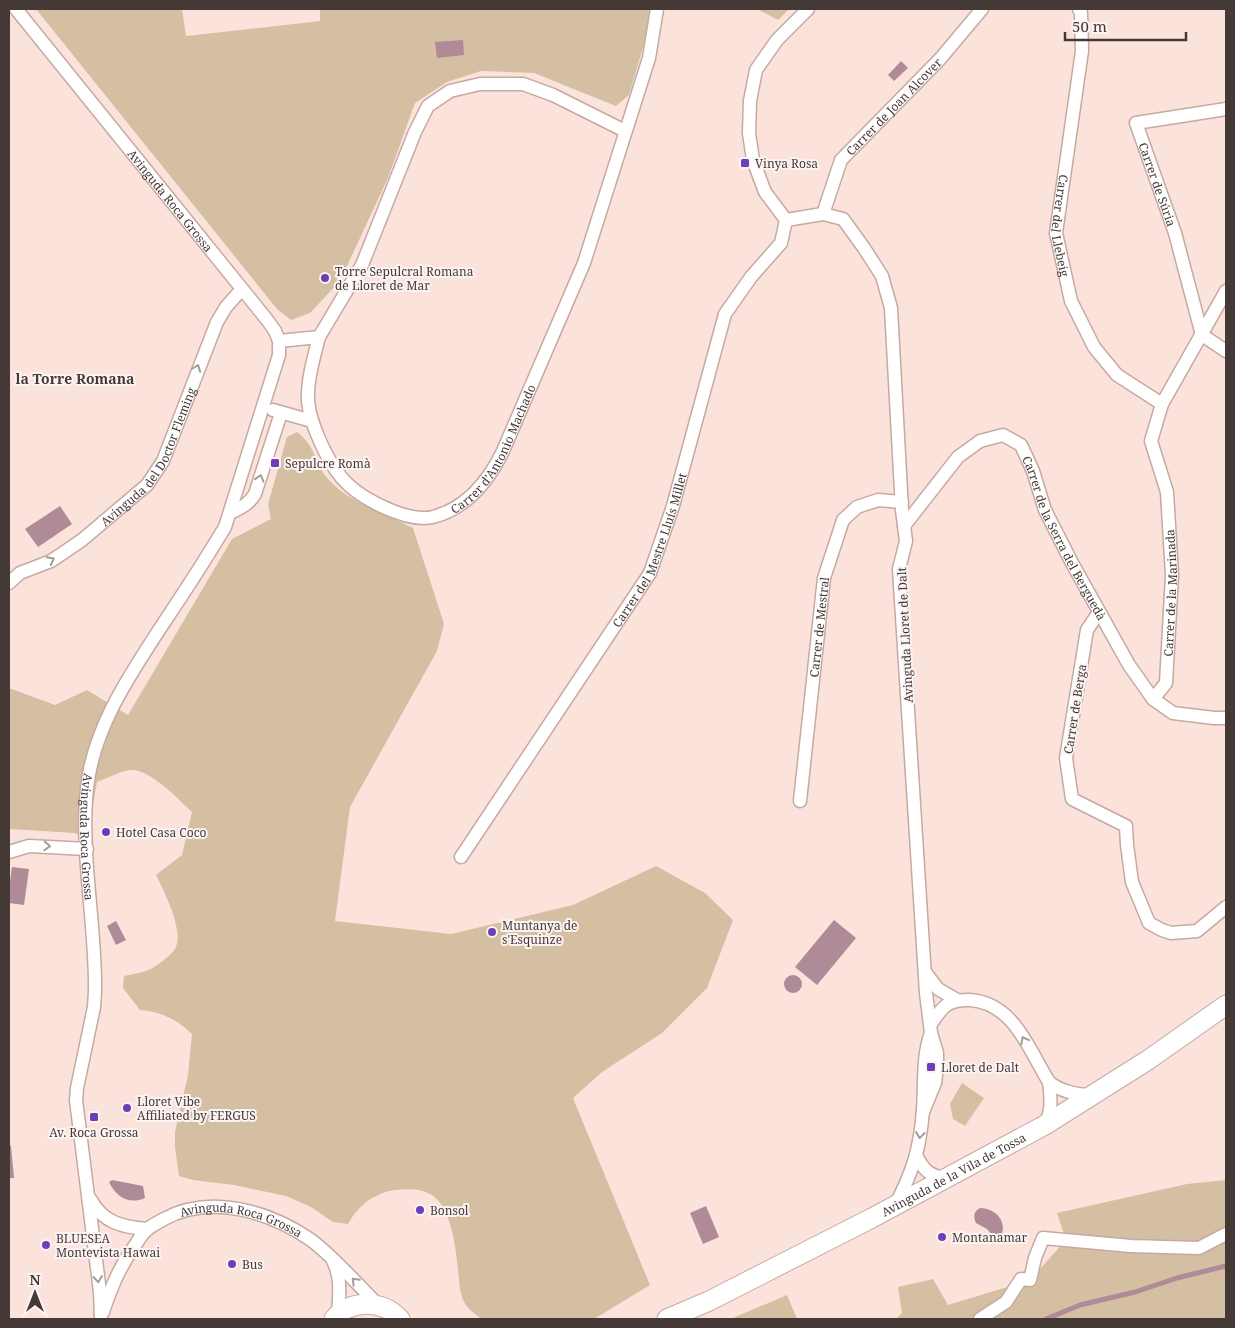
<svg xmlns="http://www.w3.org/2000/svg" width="1235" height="1328" font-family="'Noto Serif',serif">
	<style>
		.green { fill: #d5bfa2 }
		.water { fill: #af8a97 }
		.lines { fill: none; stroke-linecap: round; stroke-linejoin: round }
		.stream { stroke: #af8a97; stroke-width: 5 }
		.street-casing { stroke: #c6a9a2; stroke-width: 15 }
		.secondary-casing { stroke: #c6a9a2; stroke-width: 21 }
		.street { stroke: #fff; stroke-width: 12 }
		.secondary { stroke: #fff; stroke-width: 19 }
		.oneway { stroke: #a29c9a }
		.poi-dot { fill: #6c3fb7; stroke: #fbf4f3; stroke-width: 2 }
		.labels { text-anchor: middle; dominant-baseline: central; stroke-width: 4; stroke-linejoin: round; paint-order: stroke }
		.street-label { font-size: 12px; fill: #453936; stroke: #fbf4f3 }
		.poi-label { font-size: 12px; fill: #453936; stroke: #fbf4f3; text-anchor: start }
		.neighbourhood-label { font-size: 14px; font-weight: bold; fill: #453936; stroke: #fbf4f3 }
	</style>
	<rect width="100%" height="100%" fill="#fbe3dc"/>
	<g class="green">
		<polygon points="36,9 182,9 186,36 320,21 320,9 649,9 647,34 629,95 616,106 534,73 481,71 447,82 415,103 388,178 340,281 310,313 291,320 277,309"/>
		<polygon points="757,9 789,9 778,20"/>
		<path d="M297,432C315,446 313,457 324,474C342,500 386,514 413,528L444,624L437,651L350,807L335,921L451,934L573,905L656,866L705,893L733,920L707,988L662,1033L602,1072L573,1098L650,1285L594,1319H482C473,1313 465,1307 462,1297C459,1288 459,1279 458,1270C456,1249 451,1204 430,1194C419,1188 408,1189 396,1190C375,1192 358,1206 348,1224L333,1222L311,1207L286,1196L234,1185L193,1180L179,1176L175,1148V1132L188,1075L192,1034C176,1019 162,1012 140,1010L123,988L124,976C132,974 143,973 151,969C159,964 169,957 175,949C185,932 164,891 156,875L182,855L192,812C178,799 150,769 131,770C122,770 106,779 97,782L87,838L75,833L9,829V688L55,705L87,690L128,715L232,539L271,519L268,504L287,437Z"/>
		<polygon points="962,1083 984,1098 965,1126 953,1119 950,1104"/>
		<polygon points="1226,1180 1226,1319 896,1319 902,1313 898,1287 933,1279 948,1305 1030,1280 1066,1240 1057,1213 1187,1184"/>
		<polygon points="787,1295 797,1319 733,1319 733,1318"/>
	</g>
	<g class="water">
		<polygon points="463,40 464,55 437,58 435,42"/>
		<polygon points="901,61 908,68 894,81 888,75"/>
		<polygon points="60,506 72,524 38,547 25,529"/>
		<polygon points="12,867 29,869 24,905 9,903 9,888"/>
		<polygon points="834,920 856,938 817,985 795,967"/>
		<polygon points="116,921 126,940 116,945 107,926"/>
		<circle cx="793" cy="984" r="9"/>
		<polygon points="9,1146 11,1146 14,1178 9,1178"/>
		<path d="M112,1180L143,1186L145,1198C129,1205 116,1197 109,1182Z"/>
		<polygon points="706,1206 719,1237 703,1244 690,1213"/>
		<path d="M980,1208C996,1208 1009,1223 1000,1238L995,1239L987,1229L976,1223C973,1216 974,1211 980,1208Z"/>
	</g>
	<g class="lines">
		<polyline class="stream" points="1046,1319 1080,1305 1135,1292 1177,1278 1226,1266"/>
		<g class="street-casing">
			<g id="street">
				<path id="s1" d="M16,9L268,321L275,331L279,341V355L225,527L214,545C197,573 179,600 161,627C129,676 93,729 87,788C80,855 96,924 95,991L94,1007L77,1088L76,1100L100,1292L101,1318"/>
				<path id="s2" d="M1079,9L1081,13L1082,51L1056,233L1071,301L1094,347L1117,375L1162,404"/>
				<path id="s3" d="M1226,109L1136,123L1175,233L1202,335L1226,351"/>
				<path id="s4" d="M823,214L841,160L940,59L982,9"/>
				<polyline points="786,220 823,214 843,219 864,248 882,276 891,308 902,510 906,541 899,569 926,993 931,1033 937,1053 937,1066 935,1083 923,1112"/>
				<polyline points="786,220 765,192 753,160 749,133 750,101 756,70 777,40 808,9"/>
				<path id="s5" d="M319,337C314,357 307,380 308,401C310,424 327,460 341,477C358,498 407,523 433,517C467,508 489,480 503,451L584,263L649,58L657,9"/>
				<polyline points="279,341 319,337 362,265 415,132 428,106 450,91 480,84 523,84 553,95 625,131"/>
				<polyline points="273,410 312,421"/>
				<path d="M230,513C241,508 249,504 255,494L281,413"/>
				<path id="s6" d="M904,526L958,457L980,441L1003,435L1021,445L1033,471L1045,510L1072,563L1129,665L1153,699L1173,713L1214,718H1226"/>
				<path id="s7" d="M9,583L20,573L51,561L63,553L82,540L147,485L163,461L217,322L226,307L242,289"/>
				<polyline points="1099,612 1087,630 1066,758 1072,799 1126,826 1127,845 1132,882 1149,923 1162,930 1171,933 1197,931 1226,907"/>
				<path id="s8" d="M1153,699L1166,683L1172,575L1167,492L1151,441L1162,404L1226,291"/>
				<path id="s9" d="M800,801L824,578L843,520L857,507L878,500L902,502"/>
				<polyline points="9,852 29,846 87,849"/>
				<path id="s10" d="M461,857L650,573L673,506L725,314L751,277L781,243L786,220"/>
				<polyline points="926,973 938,989 957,1000"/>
				<path d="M931,1024C942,1007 948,999 970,1000C1014,1003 1029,1050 1049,1082C1061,1092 1077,1094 1092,1096"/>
				<path d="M1045,1125C1052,1111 1051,1098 1049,1082"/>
				<path d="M917,1157C925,1172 929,1174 945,1179"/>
				<path d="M91,1200C103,1223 123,1227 147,1229"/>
				<path d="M895,1206C913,1171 920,1149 923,1110C925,1084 922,1056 931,1033"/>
				<path d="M333,1261C342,1278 339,1297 338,1315"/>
				<path id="s11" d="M103,1312C112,1285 120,1266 136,1244C139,1239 143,1232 148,1229C152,1225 159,1222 164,1219C211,1194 269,1211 311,1240C336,1259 357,1284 379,1306"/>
				<polyline points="980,1319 1006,1302 1021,1279 1030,1280 1035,1258 1043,1238 1131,1246 1199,1248 1226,1234"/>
			</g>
		</g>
		<g class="secondary-casing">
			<g id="secondary">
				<path d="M334,1319C351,1299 383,1300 400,1319"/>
				<path id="s12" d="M667,1319L709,1301L872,1218L1045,1125L1148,1060L1226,1005"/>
			</g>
		</g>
		<use href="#street" class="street"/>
		<use href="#secondary" class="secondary"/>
	</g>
	<defs><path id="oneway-chevron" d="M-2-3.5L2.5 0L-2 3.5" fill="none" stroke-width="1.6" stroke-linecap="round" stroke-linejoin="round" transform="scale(1.25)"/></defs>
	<g class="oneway">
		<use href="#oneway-chevron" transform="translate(197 368) rotate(-69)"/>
		<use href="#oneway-chevron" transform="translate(260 478) rotate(-73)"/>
		<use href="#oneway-chevron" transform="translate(51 560) rotate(-27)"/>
		<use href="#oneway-chevron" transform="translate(47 846) rotate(3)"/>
		<use href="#oneway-chevron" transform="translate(1024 1040) rotate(-118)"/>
		<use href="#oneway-chevron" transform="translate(920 1135) rotate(97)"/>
		<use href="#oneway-chevron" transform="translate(98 1279) rotate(83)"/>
		<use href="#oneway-chevron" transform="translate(355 1281) rotate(-135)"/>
	</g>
	<g class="poi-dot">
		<rect x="740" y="158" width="10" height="10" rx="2.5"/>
		<circle cx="325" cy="278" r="5"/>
		<rect x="270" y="458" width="10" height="10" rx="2.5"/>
		<circle cx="106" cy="832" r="5"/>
		<circle cx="492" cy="932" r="5"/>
		<rect x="926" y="1062" width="10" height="10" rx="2.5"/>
		<circle cx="127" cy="1108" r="5"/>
		<rect x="89" y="1112" width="10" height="10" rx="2.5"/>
		<circle cx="420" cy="1210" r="5"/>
		<circle cx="942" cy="1237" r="5"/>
		<circle cx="46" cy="1245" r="5"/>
		<circle cx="232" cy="1264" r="5"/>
	</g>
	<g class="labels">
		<g class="street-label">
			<text stroke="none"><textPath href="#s4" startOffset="132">Carrer de Joan Alcover</textPath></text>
			<text stroke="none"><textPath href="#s3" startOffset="156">Carrer de Súria</textPath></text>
			<text stroke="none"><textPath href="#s1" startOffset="246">Avinguda Roca Grossa</textPath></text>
			<text stroke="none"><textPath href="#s2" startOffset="219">Carrer del Llebeig</textPath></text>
			<text stroke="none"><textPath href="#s5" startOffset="348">Carrer d'Antonio Machado</textPath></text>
			<text stroke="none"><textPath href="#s7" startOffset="195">Avinguda del Doctor Fleming</textPath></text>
			<text stroke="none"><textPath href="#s6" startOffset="262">Carrer de la Serra del Berguedà</textPath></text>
			<text stroke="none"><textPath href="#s10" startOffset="362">Carrer del Mestre Lluís Millet</textPath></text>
			<text stroke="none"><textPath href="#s8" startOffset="111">Carrer de la Marinada</textPath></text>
			<text stroke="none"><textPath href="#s9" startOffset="175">Carrer de Mestral</textPath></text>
			<text transform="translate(905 635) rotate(-93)">Avinguda Lloret de Dalt</text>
			<text transform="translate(1075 709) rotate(-81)">Carrer de Berga</text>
			<text stroke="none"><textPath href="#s1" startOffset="965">Avinguda Roca Grossa</textPath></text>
			<text stroke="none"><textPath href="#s12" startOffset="321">Avinguda de la Vila de Tossa</textPath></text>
			<text stroke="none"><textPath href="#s11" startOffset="195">Avinguda Roca Grossa</textPath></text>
		</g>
		<g class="poi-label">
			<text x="755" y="163">Vinya Rosa</text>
			<text x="335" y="271">Torre Sepulcral Romana<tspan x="335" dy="14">de Lloret de Mar</tspan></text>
			<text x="285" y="463">Sepulcre Romà</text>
			<text x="116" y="832">Hotel Casa Coco</text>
			<text x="502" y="925">Muntanya de<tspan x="502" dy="14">s'Esquinze</tspan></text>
			<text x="941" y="1067">Lloret de Dalt</text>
			<text x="137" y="1101">Lloret Vibe<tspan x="137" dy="14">Affiliated by FERGUS</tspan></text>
			<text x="94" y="1132" text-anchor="middle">Av. Roca Grossa</text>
			<text x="430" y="1210">Bonsol</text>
			<text x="952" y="1237">Montanamar</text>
			<text x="56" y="1238">BLUESEA<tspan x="56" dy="14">Montevista Hawai</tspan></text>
			<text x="242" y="1264">Bus</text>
		</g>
		<g class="neighbourhood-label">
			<text x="75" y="378">la Torre Romana</text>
		</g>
	</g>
	<rect width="1235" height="1328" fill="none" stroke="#453936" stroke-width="20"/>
	<g transform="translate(35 1293)" stroke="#fbf4f3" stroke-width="4" paint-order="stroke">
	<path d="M0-4L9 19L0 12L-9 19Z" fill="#453936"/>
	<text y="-8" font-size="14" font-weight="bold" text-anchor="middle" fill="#453936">N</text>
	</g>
	<path d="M1065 32v8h121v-8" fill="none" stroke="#453936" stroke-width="2.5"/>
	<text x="1072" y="32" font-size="15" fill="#453936" stroke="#fbf4f3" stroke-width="4" paint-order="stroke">50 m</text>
</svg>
